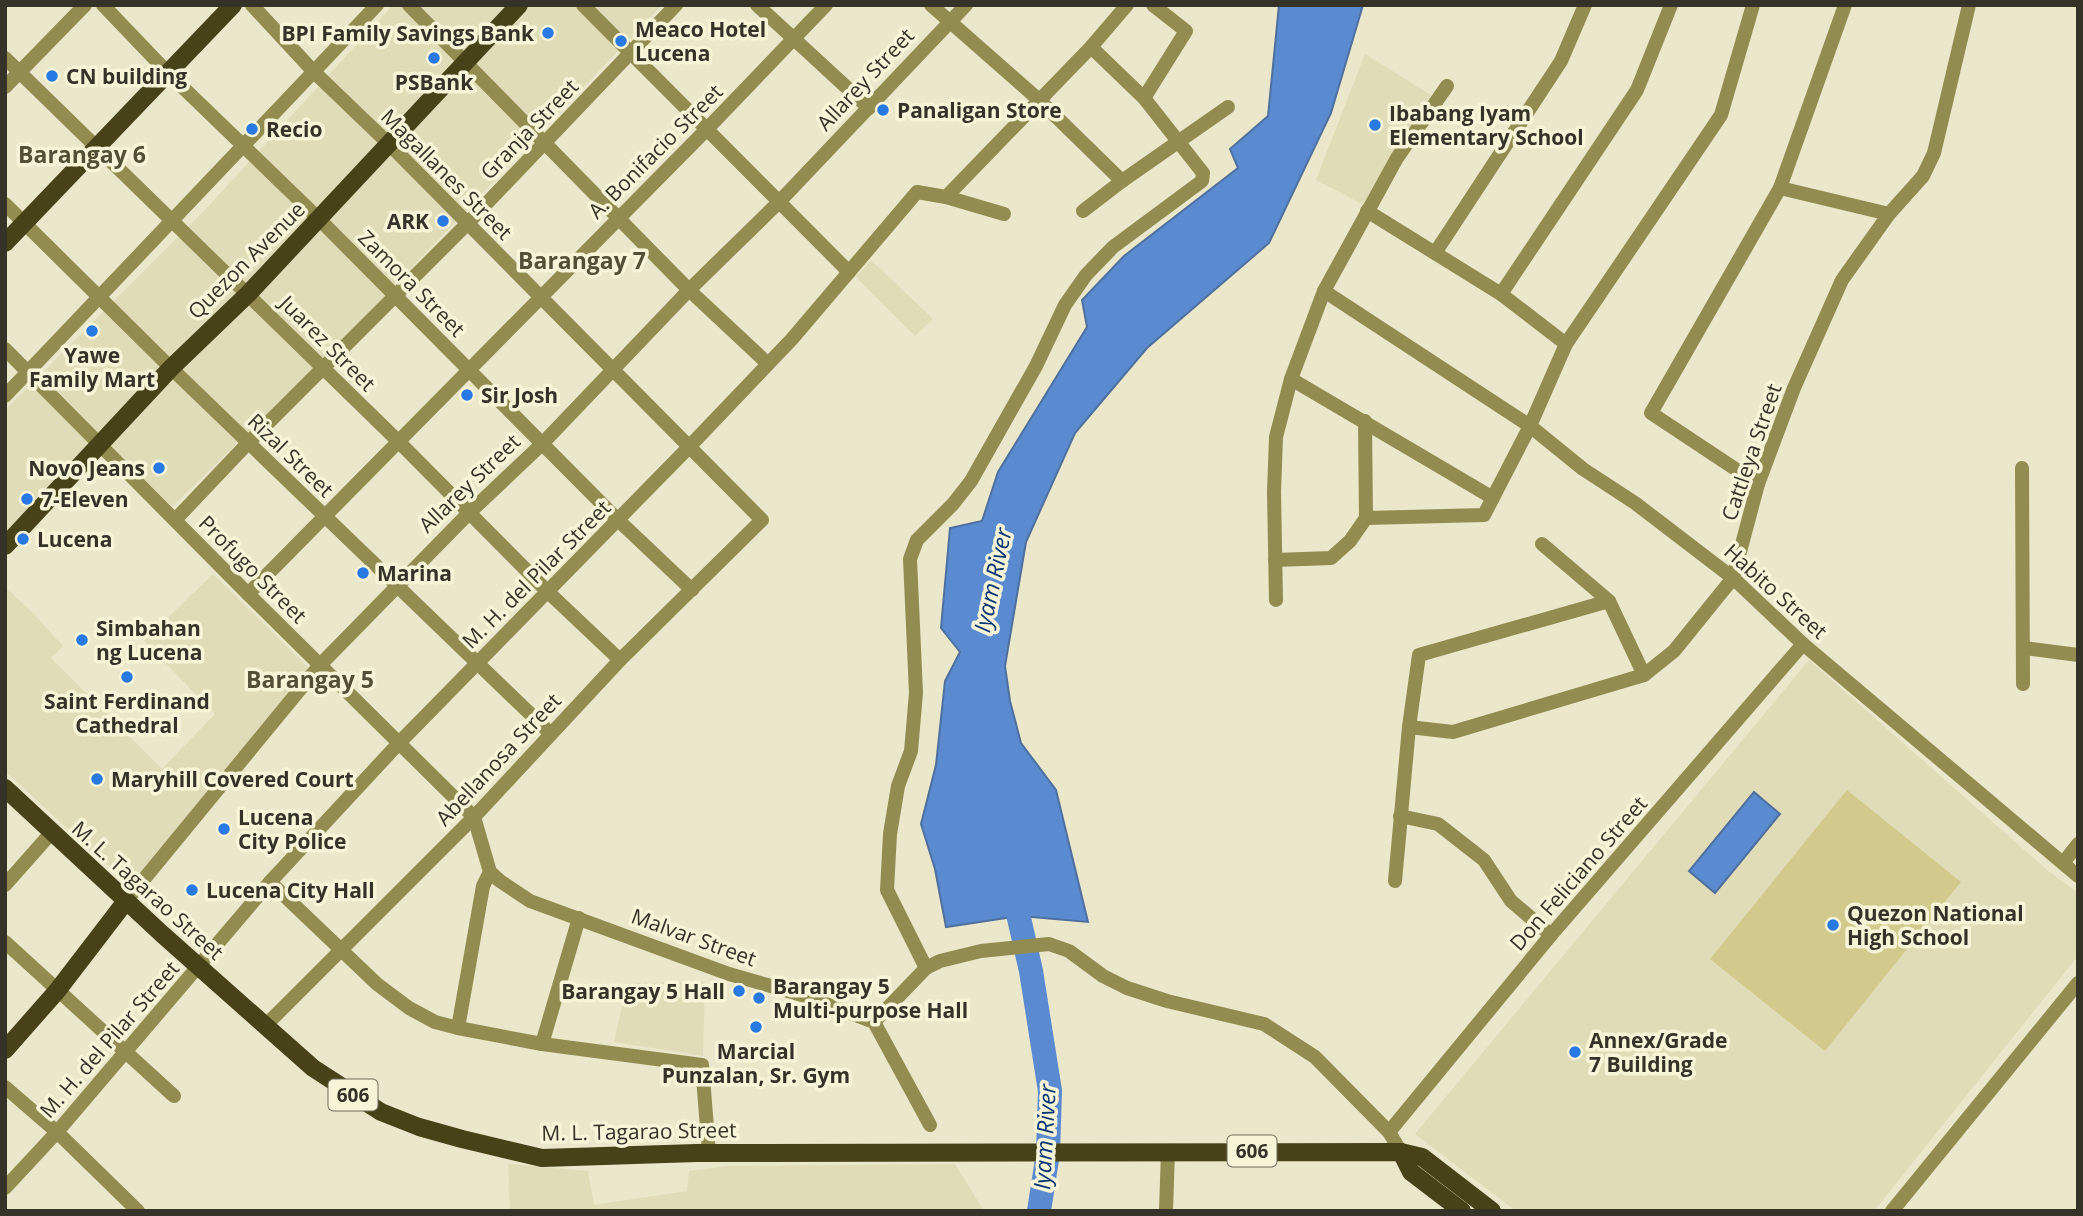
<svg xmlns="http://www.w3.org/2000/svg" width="2083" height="1216" font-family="'Open Sans',sans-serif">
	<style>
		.built { fill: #e0dcb8 }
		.green { fill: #d2ca8c }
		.water { fill: #5a8ad0; stroke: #4f709e; stroke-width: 2 }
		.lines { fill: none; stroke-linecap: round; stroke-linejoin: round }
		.river { stroke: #5a8ad0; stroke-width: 24 }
		.minor { stroke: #938c51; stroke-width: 14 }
		.major { stroke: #484219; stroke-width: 18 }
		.poi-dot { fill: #2979e4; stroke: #f7f4d7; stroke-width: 2.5 }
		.labels { text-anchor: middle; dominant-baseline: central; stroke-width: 7; stroke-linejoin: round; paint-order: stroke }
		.shield { fill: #f7f4d7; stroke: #6f6d5c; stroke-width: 2 }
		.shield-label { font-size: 19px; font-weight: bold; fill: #353328 }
		.poi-label { font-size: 21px; font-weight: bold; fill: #353328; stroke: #f7f4d7; text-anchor: start }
		.street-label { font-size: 21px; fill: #353328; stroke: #f7f4d7 }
		.neighbourhood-label { font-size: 23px; font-weight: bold; fill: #524f37; stroke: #f7f4d7 }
		.water-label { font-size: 23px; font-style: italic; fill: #043674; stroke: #f7f4d7 }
	</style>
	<rect width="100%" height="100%" fill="#eae7ca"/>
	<g class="built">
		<polygon points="393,5 662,5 339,344 172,507 103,437 5,539 5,410 203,212"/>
		<polygon points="1365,54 1431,95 1392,155 1364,205 1316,180"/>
		<polygon points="871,260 933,319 915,336 856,277"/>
		<polygon points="213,574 309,668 130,886 5,771 5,587 34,614 63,646 51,658 162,769 215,714 144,641"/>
		<polygon points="1809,660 2046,869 2078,893 2078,956 1874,1211 1516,1211 1415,1134"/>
		<polygon points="705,982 703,1056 614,1042 627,983"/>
		<polygon points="508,1164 588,1171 594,1205 687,1191 689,1171 727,1166 955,1164 984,1211 510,1211"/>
	</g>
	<polygon class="green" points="1847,790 1961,882 1825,1051 1710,959"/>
	<g class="water">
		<polygon points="1279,5 1363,5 1331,113 1269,243 1147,348 1075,433 1026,542 1005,666 1010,701 1021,743 1056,790 1088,922 1020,916 946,927 935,869 921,824 936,765 945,681 960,652 941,628 950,528 982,521 998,472 1087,327 1082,300 1124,256 1238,168 1230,149 1268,116"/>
		<polygon points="1754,792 1780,814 1715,893 1689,871"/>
	</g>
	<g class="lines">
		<polyline class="river" points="1011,883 1031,971 1050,1091 1048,1153 1039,1211"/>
		<g class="minor">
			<polyline points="103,5 169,74 319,219 618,520 692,590"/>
			<polyline points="252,5 314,72 389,144 762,520 620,660 474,817 265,1026"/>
			<polyline points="409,5 689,290 767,363"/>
			<polyline points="583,5 849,272"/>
			<polyline points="757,5 869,108"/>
			<polyline points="931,5 1039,100 1122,181"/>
			<polyline points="5,58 398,441 547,591 620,660"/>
			<polyline points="5,87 85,5"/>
			<polyline points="1144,98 1186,31 1153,5"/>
			<polyline points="1780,188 1889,214"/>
			<polyline points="946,197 1004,214"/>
			<polyline points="5,204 171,368 550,733"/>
			<polyline points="1083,211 1122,181 1228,107"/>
			<polyline points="1367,211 1501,294 1566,344"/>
			<polyline points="1435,253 1561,61 1585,5"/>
			<polyline points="1324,291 1530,426 1583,469 1635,503 1733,578 1803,644 2078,876"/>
			<polyline points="1501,294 1637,90 1671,5"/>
			<polyline points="5,349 248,594 474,817 490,872 500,881 530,901 729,974 802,995 874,1022 930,1125"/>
			<polyline points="1291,379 1493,498"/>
			<polyline points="5,396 377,5"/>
			<polyline points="2022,468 2023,684"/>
			<polyline points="1758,484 1651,413 1780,188 1845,5"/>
			<polyline points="1366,518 1484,515 1530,426 1566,344 1721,115 1753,5"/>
			<polyline points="175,520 249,442 467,224 676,5"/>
			<polyline points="1542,544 1609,601 1644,675"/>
			<polyline points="1275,560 1331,558 1350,541 1366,518 1365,421"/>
			<polyline points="248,594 707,129 826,5"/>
			<polyline points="1276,600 1274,492 1276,437 1291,379 1324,291 1397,158 1447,86"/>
			<polyline points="2024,648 2078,655"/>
			<polyline points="1409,727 1453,732 1644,675 1674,651 1733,578 1758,484 1794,388 1842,280 1889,214 1923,176 1934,153 1969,5"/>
			<polyline points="1400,816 1438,824 1484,860 1511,901 1551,935"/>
			<polyline points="2063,863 2078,844"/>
			<polyline points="1395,881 1409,727 1419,655 1609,601"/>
			<polyline points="270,882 377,984 409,1008 435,1022 458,1028 542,1044 702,1065 709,1153"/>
			<polyline points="5,885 52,832"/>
			<polyline points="126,901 320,665 469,513 542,444 689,290 779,202 966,5"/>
			<polyline points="5,942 174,1096"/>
			<polyline points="926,968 887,890 890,834 898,786 911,751 916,693 910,559 917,540 953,504 971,481 1036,366 1065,305 1086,275 1113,247 1202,181 1203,173 1144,98 1091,47"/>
			<polyline points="874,1022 926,968 940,961 981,951 1049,944 1069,951 1103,976 1127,988 1167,1001 1264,1024 1315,1057 1389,1132 1401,1152"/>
			<polyline points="458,1028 483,886 490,872"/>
			<polyline points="542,1044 579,918"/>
			<polyline points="5,1087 57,1132 138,1211"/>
			<polyline points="1389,1132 1551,935 1803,644"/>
			<polyline points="5,1188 57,1132 270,882 399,743 688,448 792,339 917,192 946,197 1091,47 1127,5"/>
			<polyline points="1166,1211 1168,1151"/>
			<polyline points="1892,1211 2078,983"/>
		</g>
		<g class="major">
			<polyline points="5,243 233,5"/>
			<polyline points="5,546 171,368 248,294 519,5"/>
			<polyline points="5,788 162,934 313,1068 381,1112 419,1127 462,1139 542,1158 696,1153 1401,1152 1422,1157 1492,1211"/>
			<polyline points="5,1050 57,991 126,901"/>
			<polyline points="1401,1152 1411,1172 1462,1211"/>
		</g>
	</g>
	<g class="poi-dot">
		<circle cx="548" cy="33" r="7"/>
		<circle cx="621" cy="41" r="7"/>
		<circle cx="434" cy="58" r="7"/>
		<circle cx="52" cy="76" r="7"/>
		<circle cx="883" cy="110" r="7"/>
		<circle cx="1375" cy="125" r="7"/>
		<circle cx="252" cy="129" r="7"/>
		<circle cx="443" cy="221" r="7"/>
		<circle cx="92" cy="331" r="7"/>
		<circle cx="467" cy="395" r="7"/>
		<circle cx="159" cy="468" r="7"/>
		<circle cx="27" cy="499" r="7"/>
		<circle cx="23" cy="539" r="7"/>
		<circle cx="363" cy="573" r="7"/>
		<circle cx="82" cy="640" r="7"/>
		<circle cx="127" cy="677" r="7"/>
		<circle cx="97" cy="779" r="7"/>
		<circle cx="224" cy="829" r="7"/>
		<circle cx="192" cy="890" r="7"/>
		<circle cx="1833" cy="925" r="7"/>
		<circle cx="739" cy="991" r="7"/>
		<circle cx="759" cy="998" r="7"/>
		<circle cx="756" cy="1027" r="7"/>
		<circle cx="1575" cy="1052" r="7"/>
	</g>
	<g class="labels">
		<g class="shield">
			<rect x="328.5" y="1079.5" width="49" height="31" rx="5"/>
			<rect x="1227.5" y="1135.5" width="49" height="31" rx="5"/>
		</g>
		<g class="shield-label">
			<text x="353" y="1095">606</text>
			<text x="1252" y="1151">606</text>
		</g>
		<g class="poi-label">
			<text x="635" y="29">Meaco Hotel<tspan x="635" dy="24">Lucena</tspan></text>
			<text x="534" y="33" text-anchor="end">BPI Family Savings Bank</text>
			<text x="66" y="76">CN building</text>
			<text x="434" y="82" text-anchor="middle">PSBank</text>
			<text x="897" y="110">Panaligan Store</text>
			<text x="1389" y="113">Ibabang Iyam<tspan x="1389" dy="24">Elementary School</tspan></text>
			<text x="266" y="129">Recio</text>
			<text x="429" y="221" text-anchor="end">ARK</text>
			<text x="92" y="355" text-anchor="middle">Yawe<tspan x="92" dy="24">Family Mart</tspan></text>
			<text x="481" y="395">Sir Josh</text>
			<text x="145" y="468" text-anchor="end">Novo Jeans</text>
			<text x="41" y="499">7-Eleven</text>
			<text x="37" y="539">Lucena</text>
			<text x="377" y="573">Marina</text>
			<text x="96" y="628">Simbahan<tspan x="96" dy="24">ng Lucena</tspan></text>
			<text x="127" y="701" text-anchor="middle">Saint Ferdinand<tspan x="127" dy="24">Cathedral</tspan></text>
			<text x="111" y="779">Maryhill Covered Court</text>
			<text x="238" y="817">Lucena<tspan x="238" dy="24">City Police</tspan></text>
			<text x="206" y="890">Lucena City Hall</text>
			<text x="1847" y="913">Quezon National<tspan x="1847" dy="24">High School</tspan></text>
			<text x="773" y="986">Barangay 5<tspan x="773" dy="24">Multi-purpose Hall</tspan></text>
			<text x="725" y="991" text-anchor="end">Barangay 5 Hall</text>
			<text x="1589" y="1040">Annex/Grade<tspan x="1589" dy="24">7 Building</tspan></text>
			<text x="756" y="1051" text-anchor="middle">Marcial<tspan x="756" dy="24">Punzalan, Sr. Gym</tspan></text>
		</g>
		<g class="street-label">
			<text transform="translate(865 79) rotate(-47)">Allarey Street</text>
			<text transform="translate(529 129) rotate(-46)">Granja Street</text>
			<text transform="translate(655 151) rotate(-45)">A. Bonifacio Street</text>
			<text transform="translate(447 174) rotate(45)">Magallanes Street</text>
			<text transform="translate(246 260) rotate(-45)">Quezon Avenue</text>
			<text transform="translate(412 283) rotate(45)">Zamora Street</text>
			<text transform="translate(328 343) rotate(45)">Juarez Street</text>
			<text transform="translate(1751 452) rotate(-71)">Cattleya Street</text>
			<text transform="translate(291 455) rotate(44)">Rizal Street</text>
			<text transform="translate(469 483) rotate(-44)">Allarey Street</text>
			<text transform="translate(253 569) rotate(45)">Profugo Street</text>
			<text transform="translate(536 574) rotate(-45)">M. H. del Pilar Street</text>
			<text transform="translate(1776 591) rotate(42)">Habito Street</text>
			<text transform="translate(498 759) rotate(-47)">Abellanosa Street</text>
			<text transform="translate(1578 873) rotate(-49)">Don Feliciano Street</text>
			<text transform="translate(148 890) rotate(42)">M. L. Tagarao Street</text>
			<text transform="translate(694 937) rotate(20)">Malvar Street</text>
			<text transform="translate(109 1039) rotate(-49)">M. H. del Pilar Street</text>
			<text transform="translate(639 1131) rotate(-1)">M. L. Tagarao Street</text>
		</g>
		<g class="neighbourhood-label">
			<text x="82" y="154">Barangay 6</text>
			<text x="582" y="260">Barangay 7</text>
			<text x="310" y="679">Barangay 5</text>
		</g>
		<g class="water-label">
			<text transform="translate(992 580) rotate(-78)">Iyam River</text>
			<text transform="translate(1044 1137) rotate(-87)">Iyam River</text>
		</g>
	</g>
	<rect width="2083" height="1216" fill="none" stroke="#353328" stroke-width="14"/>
</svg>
